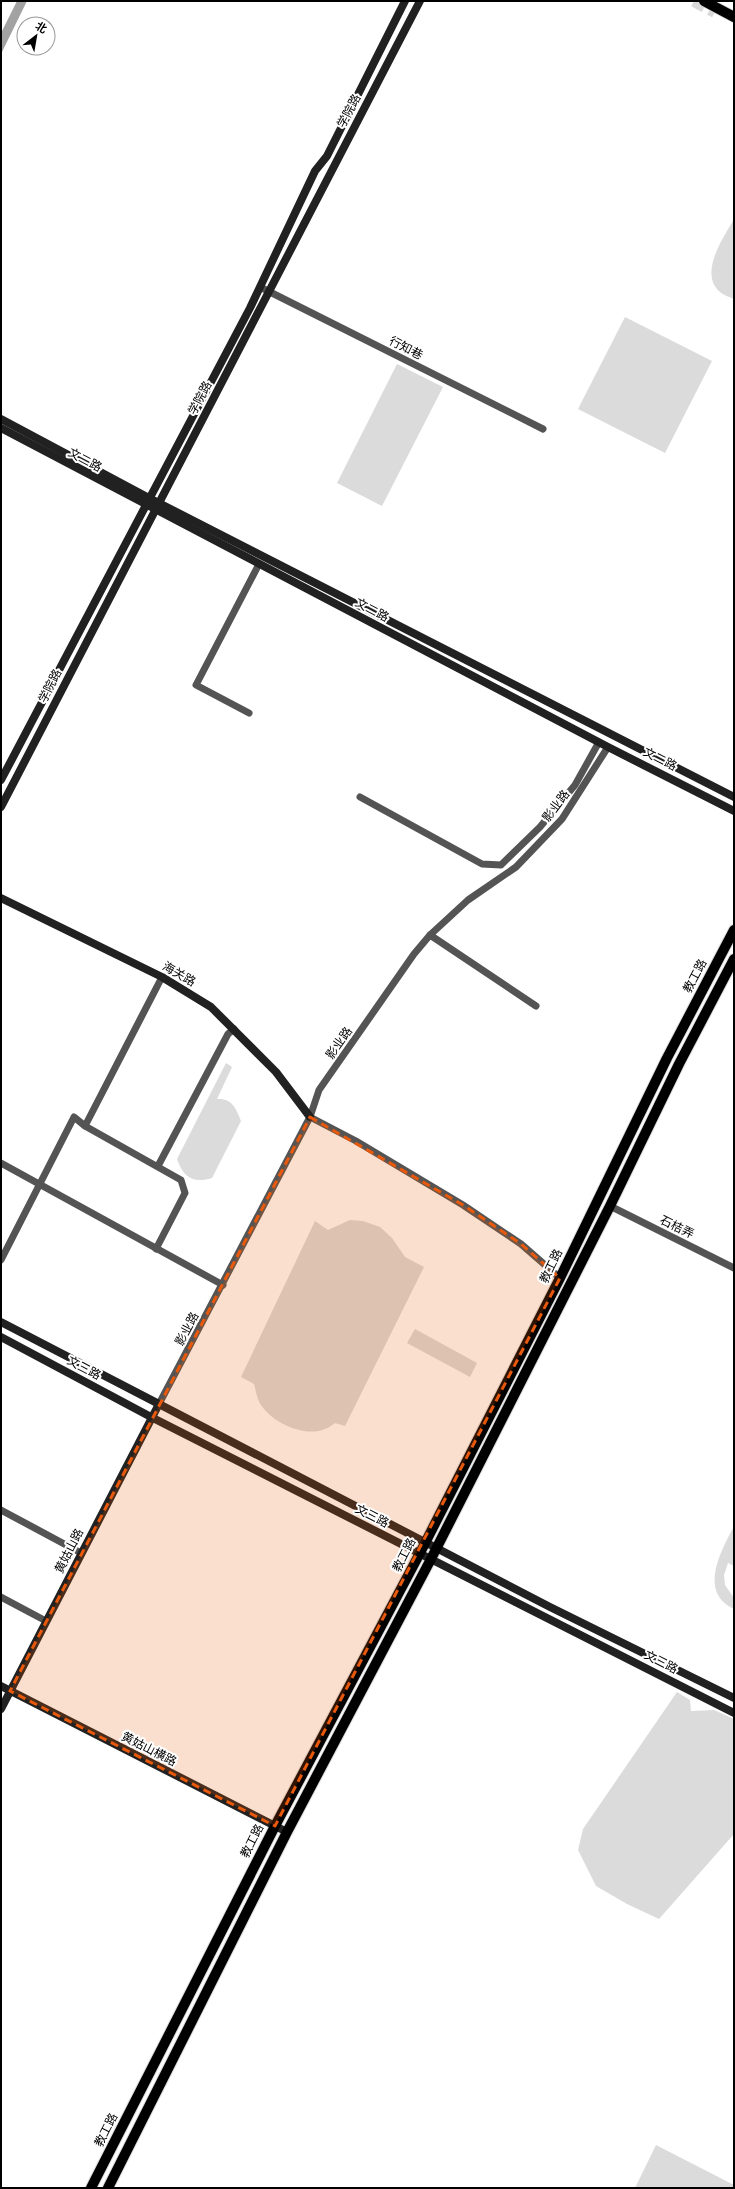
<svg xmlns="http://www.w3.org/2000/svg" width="735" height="2189" font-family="'Space Grotesk','Noto Sans SC',sans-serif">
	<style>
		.green { fill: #dbdbdb }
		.water { fill: #a2a2a2 }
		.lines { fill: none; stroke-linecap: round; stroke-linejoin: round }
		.highway-tunnel { stroke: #d9d9d9; stroke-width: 12; stroke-dasharray: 12 6; stroke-linecap: butt }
		.primary-casing { stroke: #dbdbdb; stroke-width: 12 }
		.street { stroke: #545454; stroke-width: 7 }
		.secondary { stroke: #212121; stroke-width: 8 }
		.primary { stroke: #000; stroke-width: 10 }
		.marked { fill: #e8590c; fill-opacity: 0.2; stroke: #e8590c; stroke-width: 3; stroke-dasharray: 8 5; stroke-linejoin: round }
		.labels { text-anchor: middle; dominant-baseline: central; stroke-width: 4; stroke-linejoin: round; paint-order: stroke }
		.street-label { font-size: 12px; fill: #000; stroke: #fff }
	</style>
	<rect width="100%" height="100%" fill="#fff"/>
	<g class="green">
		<path d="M734,219V299C730,297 723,295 720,292C698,273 724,237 734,219Z"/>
		<polygon points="625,317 712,361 665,453 578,409"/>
		<polygon points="397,364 443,387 382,506 337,483"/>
		<path d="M226,1063L232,1067L217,1099C232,1098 236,1108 241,1121L212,1178C193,1184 183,1177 177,1159Z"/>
		<path d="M350,1220L363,1221L380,1227L392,1238L405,1257L424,1267L345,1426L335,1423C332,1425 328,1428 325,1429C304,1438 272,1422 261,1405C257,1399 256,1391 254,1384L241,1377L315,1221L328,1230Z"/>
		<polygon points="415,1329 477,1363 470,1377 407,1343"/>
		<path d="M734,1526V1566L728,1563L724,1575L725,1585L734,1598V1609C698,1592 721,1551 734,1526Z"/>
		<polygon points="677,1692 690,1700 691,1711 714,1710 734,1719 734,1834 659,1919 627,1904 596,1886 578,1850 583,1829"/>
		<polygon points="656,2145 734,2185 734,2188 635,2188"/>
	</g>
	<polygon class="water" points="17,1 27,1 1,54 1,33"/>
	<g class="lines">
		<polyline class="highway-tunnel" points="694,1 715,12"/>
		<g class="primary-casing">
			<g id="primary">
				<polyline points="704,1 734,17"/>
				<polyline points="91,2188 275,1826 420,1553 560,1278 667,1058 734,930"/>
				<polyline points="108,2188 287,1832 431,1559 610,1206 679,1064 734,959"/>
			</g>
		</g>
		<g class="street">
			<polyline points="260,287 543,429"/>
			<polyline points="249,713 196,685 259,564"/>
			<polyline points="360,797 482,864 501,865 540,827 575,785 599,742"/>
			<polyline points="430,935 536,1006"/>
			<polyline points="310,1117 356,1141 463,1205 521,1244 560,1278"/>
			<polyline points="85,1126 162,977"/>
			<polyline points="1,1163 223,1285"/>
			<polyline points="158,1166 228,1034 234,1029"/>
			<polyline points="610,1206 734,1268"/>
			<polyline points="1,1260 74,1117 85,1126 181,1180 185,1193 156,1249"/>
			<polyline points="159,1404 310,1117 319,1090 414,954 430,935 468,900 516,867 562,819 608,747"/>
			<polyline points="1,1510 81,1553"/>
			<polyline points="1,1597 46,1621"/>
		</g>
		<g class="secondary">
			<polyline points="1,419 149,498 734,797"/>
			<polyline points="1,428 608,747 734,811"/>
			<polyline points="1,780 250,308 315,171 327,156 405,1"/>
			<polyline points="1,807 420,1"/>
			<polyline points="1,898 162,977 211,1007 276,1072 310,1117"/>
			<polyline points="1,1322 550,1607 734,1698"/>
			<polyline points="1,1337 151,1417 734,1713"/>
			<polyline points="1,1686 287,1832"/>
			<polyline points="1,1709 159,1404"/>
		</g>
		<use href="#primary" class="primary"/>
	</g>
	<path class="marked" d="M310,1117L463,1205L521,1244L560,1278L275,1826L10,1691Z"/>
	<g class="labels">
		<g class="street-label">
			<text transform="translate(349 111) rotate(-62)">学院路</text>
			<text transform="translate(406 348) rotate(27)">行知巷</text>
			<text transform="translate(200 398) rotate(-62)">学院路</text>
			<text transform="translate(85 460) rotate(28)">文二路</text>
			<text transform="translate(372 610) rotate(28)">文二路</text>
			<text transform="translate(50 686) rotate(-63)">学院路</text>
			<text transform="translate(660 759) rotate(27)">文二路</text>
			<text transform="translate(556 806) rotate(-53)">影业路</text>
			<text transform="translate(179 974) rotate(30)">海关路</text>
			<text transform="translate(695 976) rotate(-62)">教工路</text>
			<text transform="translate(339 1043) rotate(-55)">影业路</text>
			<text transform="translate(677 1227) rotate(26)">石桔弄</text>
			<text transform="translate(551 1266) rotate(-64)">教工路</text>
			<text transform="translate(187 1329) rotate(-62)">影业路</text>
			<text transform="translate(84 1368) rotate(28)">文三路</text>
			<text transform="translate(372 1516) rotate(27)">文三路</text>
			<text transform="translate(69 1551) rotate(-63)">黄姑山路</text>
			<text transform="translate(404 1555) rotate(-63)">教工路</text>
			<text transform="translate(661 1662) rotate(27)">文三路</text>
			<text transform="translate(149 1749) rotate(27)">黄姑山横路</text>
			<text transform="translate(252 1841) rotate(-63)">教工路</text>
			<text transform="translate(106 2130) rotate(-63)">教工路</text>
		</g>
	</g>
	<rect width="735" height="2189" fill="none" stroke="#000000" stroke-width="4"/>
	<g transform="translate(36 36) rotate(31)"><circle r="19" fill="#ffffff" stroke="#999999"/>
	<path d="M0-3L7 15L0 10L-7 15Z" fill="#000000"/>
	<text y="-6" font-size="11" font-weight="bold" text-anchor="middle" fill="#000000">北</text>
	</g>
</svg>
